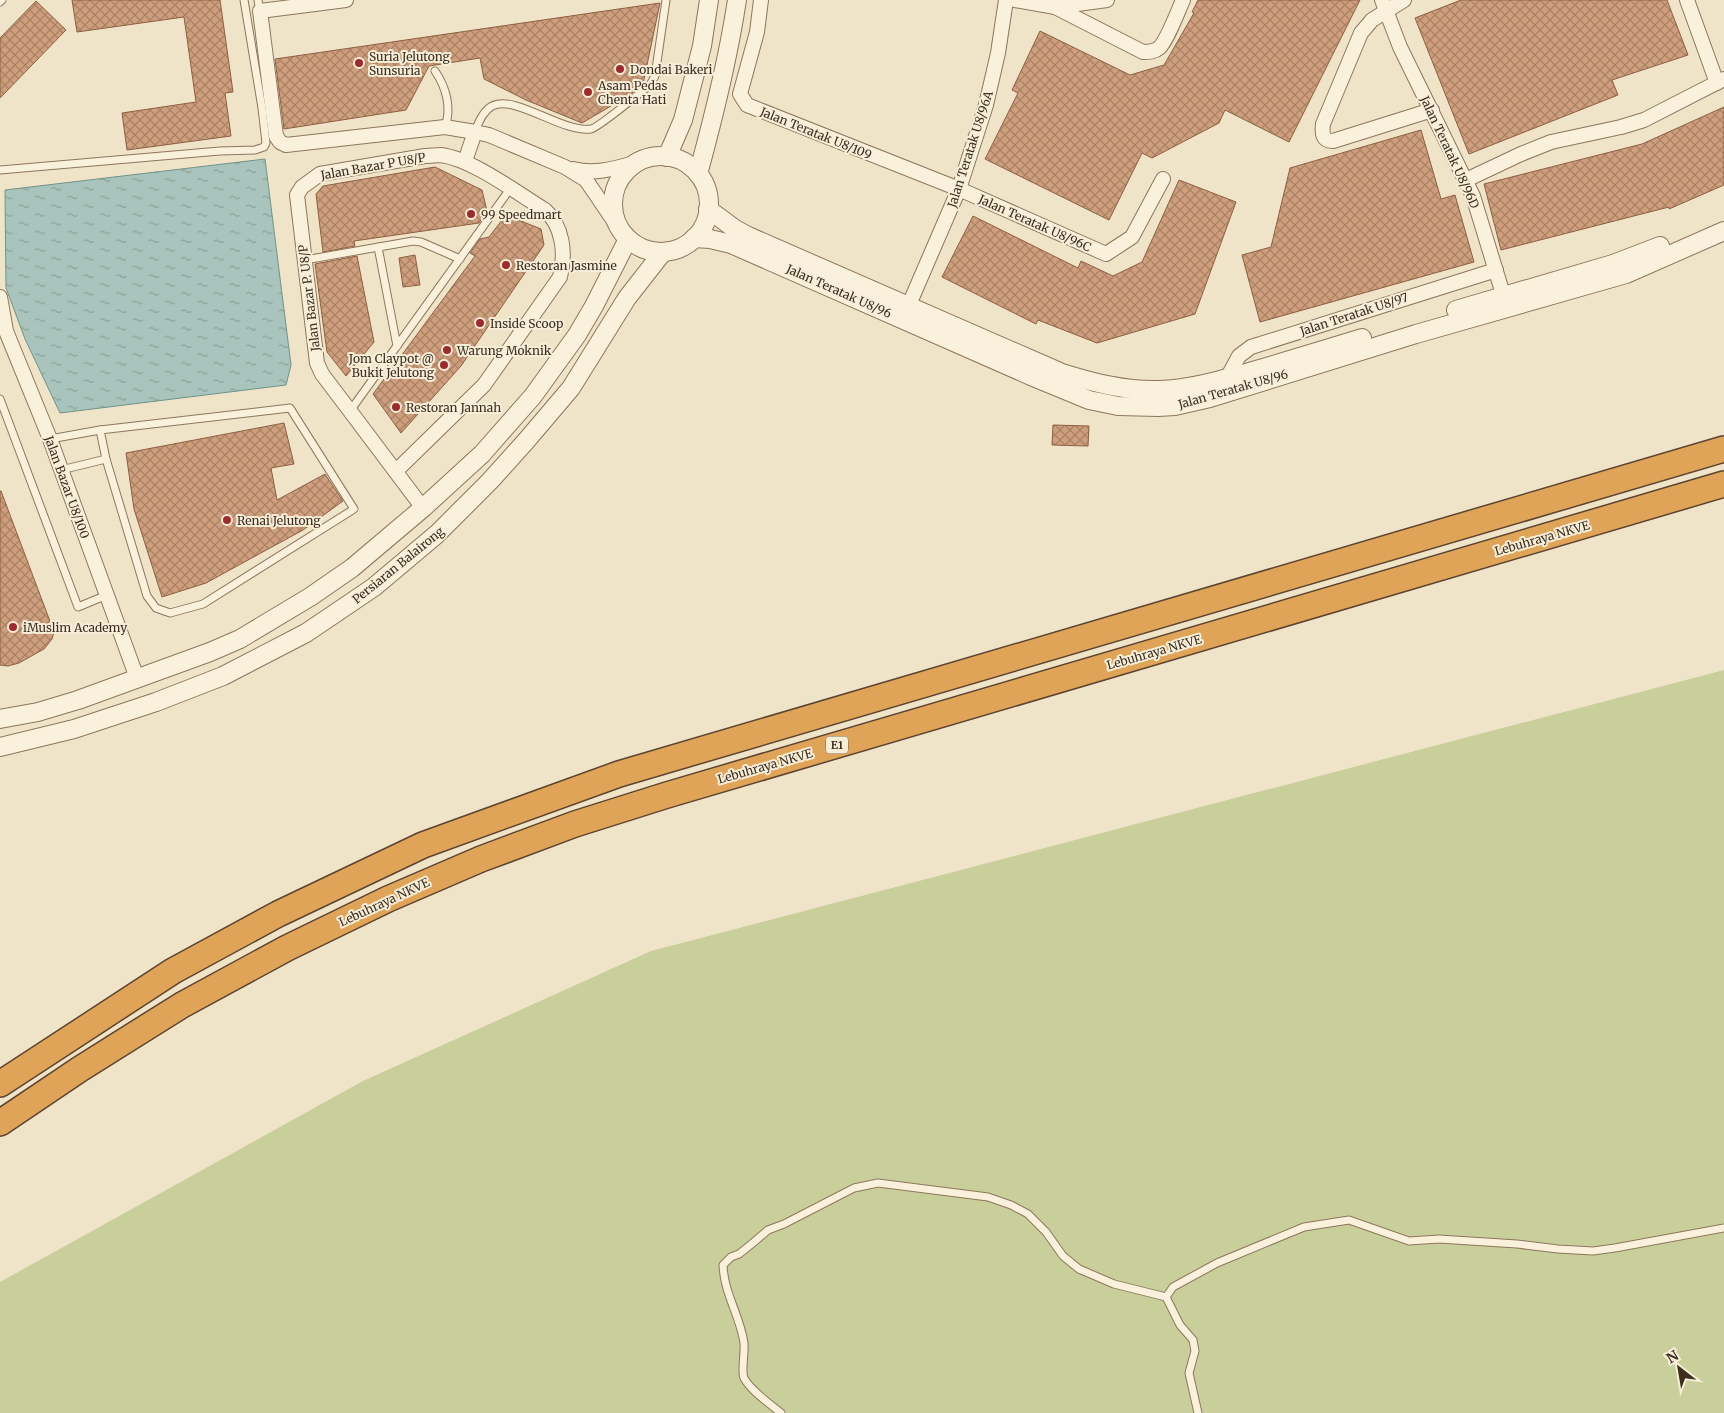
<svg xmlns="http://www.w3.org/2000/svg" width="1724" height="1413" font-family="Merriweather,serif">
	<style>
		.grass { fill: #c9cf9b }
		.water { fill: url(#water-ripples); stroke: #6f938a }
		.building { fill: url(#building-cross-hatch); stroke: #8d5f41 }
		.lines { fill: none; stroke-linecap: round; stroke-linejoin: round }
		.service-casing { stroke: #8d765c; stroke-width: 9 }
		.minor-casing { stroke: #8d765c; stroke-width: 16 }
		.tertiary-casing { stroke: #8d765c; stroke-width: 20 }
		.motorway-casing { stroke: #5b4430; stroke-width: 28 }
		.service { stroke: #faf1dc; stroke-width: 7 }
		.minor { stroke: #faf1dc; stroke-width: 14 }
		.tertiary { stroke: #faf1dc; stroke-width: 18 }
		.motorway { stroke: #e0a458; stroke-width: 25 }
		.poi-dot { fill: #9e2a2b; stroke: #f7eed8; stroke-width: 2 }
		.labels { text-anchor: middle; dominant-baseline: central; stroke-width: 4; stroke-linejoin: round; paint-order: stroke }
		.shield { fill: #f7eed8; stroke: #756857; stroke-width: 1 }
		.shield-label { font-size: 11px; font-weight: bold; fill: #3d2e20 }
		.poi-label { font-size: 12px; fill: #3d2e20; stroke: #f7eed8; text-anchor: start }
		.street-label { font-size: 12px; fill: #3d2e20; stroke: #f7eed8 }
	</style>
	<defs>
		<pattern id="water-ripples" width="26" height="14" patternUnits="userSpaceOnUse" patternTransform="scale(1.25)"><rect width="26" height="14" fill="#a9c4bc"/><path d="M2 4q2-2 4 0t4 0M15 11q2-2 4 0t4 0" fill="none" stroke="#8ba098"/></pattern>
		<pattern id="building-cross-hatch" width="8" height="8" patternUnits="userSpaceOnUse" patternTransform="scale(1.25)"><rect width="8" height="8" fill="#cf9f7d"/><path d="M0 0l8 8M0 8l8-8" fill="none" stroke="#a98266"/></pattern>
	</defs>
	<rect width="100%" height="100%" fill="#f0e4c8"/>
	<polygon class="grass" points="1724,670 1724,1413 0,1413 0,1282 363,1081 651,951"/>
	<polygon class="water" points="265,159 291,365 286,385 60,413 25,339 6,288 5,190"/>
	<g class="building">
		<polygon points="72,0 220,0 233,92 225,93 231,136 127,150 122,113 196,102 184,17 77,32"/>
		<polygon points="1198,0 1360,0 1289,142 1225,110 1219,123 1152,158 1142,153 1109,220 985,159 1018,93 1012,90 1040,31 1130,75 1164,65 1194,13 1192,12"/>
		<polygon points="1461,0 1667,0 1688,55 1612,80 1618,95 1469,154 1415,18"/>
		<polygon points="36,1 66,30 0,98 0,38"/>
		<polygon points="660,3 643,84 628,96 582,123 526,100 484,79 480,58 429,66 406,110 284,129 275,59"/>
		<polygon points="1724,107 1724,185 1669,209 1669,207 1501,250 1484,184 1642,144"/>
		<polygon points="1421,130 1441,199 1455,195 1474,262 1260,322 1242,255 1271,247 1290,168"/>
		<polygon points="435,167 482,190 487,211 479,223 354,241 355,246 323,252 316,194 323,186"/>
		<polygon points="1179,180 1236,202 1195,314 1097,343 1038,320 1036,324 942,277 973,216 1078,268 1081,261 1113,276 1142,262"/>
		<polygon points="506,215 541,229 544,245 461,366 401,433 373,394 475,256 470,253 480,239 489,237"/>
		<polygon points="415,255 420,285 403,287 399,258"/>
		<polygon points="357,256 374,342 346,376 327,352 315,264"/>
		<polygon points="284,423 294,464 271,468 277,500 325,474 343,501 303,530 206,583 162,597 134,509 126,453"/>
		<polygon points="1053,425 1089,426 1088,446 1052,445"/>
		<polygon points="0,491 1,491 54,632 52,639 44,649 19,663 8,666 0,665"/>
	</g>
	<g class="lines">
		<g class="service-casing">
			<g id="service">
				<polyline points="258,0 260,11"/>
				<polyline points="0,2 2,0"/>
				<path d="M435,71C446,87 452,108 445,127"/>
				<path d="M475,132C478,123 483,111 492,106C515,94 562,133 591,129C598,128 641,92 650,85L655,76L666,0"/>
				<polyline points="0,170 220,151 255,150 264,147 266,143 262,108 244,0"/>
				<polyline points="378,247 397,346"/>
				<polyline points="305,260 413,241 421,242 460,259"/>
				<polyline points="0,399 78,607 107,595"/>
				<polygon points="290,408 354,509 203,604 170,613 156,608 147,596 106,459 100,430"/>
				<polyline points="350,411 510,189"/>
				<polyline points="50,439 100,430"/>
				<polyline points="61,470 106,459"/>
				<path d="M781,1413C770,1404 750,1390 744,1378C741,1371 745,1353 744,1343C740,1315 724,1294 723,1265L731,1257L739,1254L754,1242L768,1230L784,1224L854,1188L878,1183L988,1197L1011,1205L1028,1214L1046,1232L1063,1256L1079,1269L1114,1284L1166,1297"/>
				<polyline points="1198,1413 1189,1373 1195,1351 1193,1340 1180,1325 1166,1297 1173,1287 1217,1263 1304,1227 1349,1220 1409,1241 1439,1239 1517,1244 1558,1249 1593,1251 1615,1248 1724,1228"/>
			</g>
		</g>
		<g class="minor-casing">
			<g id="minor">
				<polyline points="346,0 260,11 276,136 280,142 286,145 445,127 475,132 489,135 565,167 586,180 618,227"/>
				<polyline points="761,0 757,32 740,94 747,105 959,189 1106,254 1132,237 1163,179"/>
				<polyline points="1015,0 1055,7 1107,0"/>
				<polyline points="1382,0 1400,47 1473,196 1506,304"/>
				<path d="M1404,0L1372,20L1361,33L1323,124C1322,133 1322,141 1333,141L1432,110"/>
				<polyline points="1687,0 1717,83"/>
				<path d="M1055,7L1143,52C1149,52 1154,52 1159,48C1167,41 1178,11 1183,0"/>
				<polyline points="465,161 475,132"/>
				<path d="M573,169C596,175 616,168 638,162"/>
				<polyline points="1466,180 1521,154 1551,142 1621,127 1644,120 1724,79"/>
				<polyline points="0,297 6,331 50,439 137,678"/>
				<polyline points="905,314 959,189 986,105 998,53 1006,0"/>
				<polyline points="1227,378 1239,356 1251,347 1496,270"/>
				<path d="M396,471L484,385L560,277C566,254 563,226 545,210C517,193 472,159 441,155C436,155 430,156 425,156L320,174L302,187L297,195L317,363L322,374L350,411L423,508"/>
			</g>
		</g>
		<g class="tertiary-casing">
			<g id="tertiary">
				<circle cx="661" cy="204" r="48"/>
				<polyline points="667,157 683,120 702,46 709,0"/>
				<path d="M698,174C714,116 728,59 737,0"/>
				<path d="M708,209L735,229L748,236L1062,373C1094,383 1126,391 1159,390C1193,389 1228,378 1260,369C1294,359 1328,348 1362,338"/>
				<polyline points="694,238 710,239 731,244 1038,379 1089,400 1118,406 1158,407 1175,406 1210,398 1416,334 1626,274 1724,231"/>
				<polyline points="1456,310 1613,264 1660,246"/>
				<polyline points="0,719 38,712 78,700 210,652 240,639 310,597 352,568 423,508 482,454 533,396 577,335 594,306 628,239"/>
				<polyline points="0,747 74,729 156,702 223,676 306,633 374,587 437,534 490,481 526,441 571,388 627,298 663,252"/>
			</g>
		</g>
		<g class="motorway-casing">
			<g id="motorway">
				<polyline points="0,1084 173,971 278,914 423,845 619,774 1724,449"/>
				<polyline points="0,1123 80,1069 182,1005 287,948 388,899 481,859 575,824 667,795 1724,484"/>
			</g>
		</g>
		<use href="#service" class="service"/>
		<use href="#minor" class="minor"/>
		<use href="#tertiary" class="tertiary"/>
		<use href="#motorway" class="motorway"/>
	</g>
	<g class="poi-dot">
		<circle cx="359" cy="63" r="5"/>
		<circle cx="620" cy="69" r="5"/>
		<circle cx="588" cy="92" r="5"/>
		<circle cx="471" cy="214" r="5"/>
		<circle cx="506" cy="265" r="5"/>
		<circle cx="480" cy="323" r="5"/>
		<circle cx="447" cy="350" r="5"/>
		<circle cx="444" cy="365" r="5"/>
		<circle cx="396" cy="407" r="5"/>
		<circle cx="227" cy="520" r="5"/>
		<circle cx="13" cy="627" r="5"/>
	</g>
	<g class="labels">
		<rect class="shield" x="826" y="736.5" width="22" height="17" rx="4"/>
		<g class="shield-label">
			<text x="837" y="745">E1</text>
		</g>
		<g class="poi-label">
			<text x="369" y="56">Suria Jelutong<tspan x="369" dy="14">Sunsuria</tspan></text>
			<text x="630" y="69">Dondai Bakeri</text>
			<text x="598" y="85">Asam Pedas<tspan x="598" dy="14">Chenta Hati</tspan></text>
			<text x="481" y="214">99 Speedmart</text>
			<text x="516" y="265">Restoran Jasmine</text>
			<text x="490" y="323">Inside Scoop</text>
			<text x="457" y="350">Warung Moknik</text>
			<text x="434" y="358" text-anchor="end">Jom Claypot @<tspan x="434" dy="14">Bukit Jelutong</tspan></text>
			<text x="406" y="407">Restoran Jannah</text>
			<text x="237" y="520">Renai Jelutong</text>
			<text x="23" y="627">iMuslim Academy</text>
		</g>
		<g class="street-label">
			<text transform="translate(816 133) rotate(22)">Jalan Teratak U8/109</text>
			<text transform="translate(970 149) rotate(-72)">Jalan Teratak U8/96A</text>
			<text transform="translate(1450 152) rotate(65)">Jalan Teratak U8/96D</text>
			<text transform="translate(373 166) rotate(-10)">Jalan Bazar P U8/P</text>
			<text transform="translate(1035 223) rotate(24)">Jalan Teratak U8/96C</text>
			<text transform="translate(839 291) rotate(24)">Jalan Teratak U8/96</text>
			<text transform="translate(309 298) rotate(-97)">Jalan Bazar P. U8/P</text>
			<text transform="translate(1354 314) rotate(-18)">Jalan Teratak U8/97</text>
			<text transform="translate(1233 389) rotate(-16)">Jalan Teratak U8/96</text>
			<text transform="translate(67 487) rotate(70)">Jalan Bazar U8/100</text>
			<text transform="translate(1542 538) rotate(-16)">Lebuhraya NKVE</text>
			<text transform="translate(398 565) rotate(-39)">Persiaran Balairong</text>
			<text transform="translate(1154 652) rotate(-16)">Lebuhraya NKVE</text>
			<text transform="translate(765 766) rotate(-16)">Lebuhraya NKVE</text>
			<text transform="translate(384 902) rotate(-25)">Lebuhraya NKVE</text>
		</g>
	</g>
	<g transform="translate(1679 1368) rotate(329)" stroke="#f7eed8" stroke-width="4" paint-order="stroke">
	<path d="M0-4L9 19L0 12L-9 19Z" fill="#3d2e20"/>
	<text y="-8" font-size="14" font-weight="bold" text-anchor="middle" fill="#3d2e20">N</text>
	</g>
</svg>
